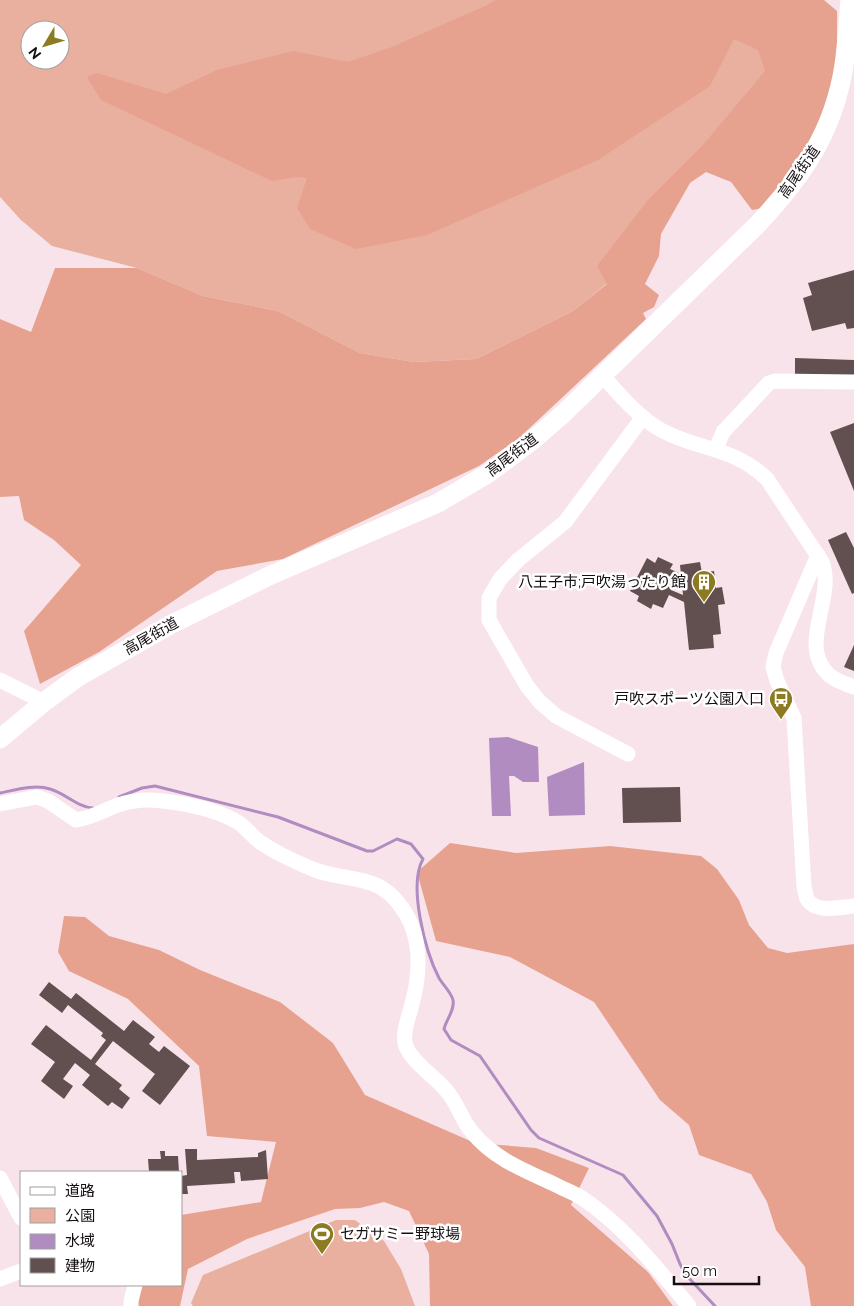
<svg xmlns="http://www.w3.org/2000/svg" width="854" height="1306" font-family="Raleway,'Noto Sans JP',sans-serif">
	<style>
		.green { fill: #e9af9f; fill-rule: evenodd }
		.forest { fill: #e6a28f }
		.water { fill: #b08cc1 }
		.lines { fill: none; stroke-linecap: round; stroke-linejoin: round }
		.stream { stroke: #b08cc1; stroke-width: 3 }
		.building { fill: #624f50 }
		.minor { stroke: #fff; stroke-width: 15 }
		.major { stroke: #fff; stroke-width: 19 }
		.labels { text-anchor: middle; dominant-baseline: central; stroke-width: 5; stroke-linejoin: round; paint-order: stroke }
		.street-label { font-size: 15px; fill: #150f11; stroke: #fff }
		.poi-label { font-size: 15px; fill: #150f11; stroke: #fff; text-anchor: end }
	</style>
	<rect width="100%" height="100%" fill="#f9e3eb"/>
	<g class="green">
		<path d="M0,0H724L786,53L722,142L615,277L573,311L476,359L414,362L360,353L278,311L203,296L137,268L52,246L21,220L0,197ZM30,30H60V60H30Z"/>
		<polygon points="336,1220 355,1220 384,1241 401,1269 415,1306 193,1306 191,1303 203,1275"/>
	</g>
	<g class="forest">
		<polygon points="496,0 824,0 837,11 837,59 826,114 770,207 752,210 731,182 706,172 690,183 661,234 659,256 645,284 659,295 654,307 643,313 646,319 519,438 479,466 283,559 217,571 99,652 40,684 24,631 81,565 54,540 24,520 19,496 0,497 0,319 31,332 55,268 137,268 203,296 278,311 360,353 414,362 476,359 573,311 607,284 597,266 648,200 703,145 765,71 758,50 734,39 710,86 598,160 427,235 356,249 310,229 297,208 307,178 296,177 272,181 101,100 87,77 97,73 166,94 217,70 293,51 348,62 392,47 485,6"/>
		<polygon points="450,843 516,853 610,846 701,856 717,869 739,900 749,925 768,948 787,953 854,944 854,1306 811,1306 805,1267 776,1230 767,1202 751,1174 699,1155 689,1125 660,1100 594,1002 510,957 436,941 417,872"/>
		<polygon points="64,916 85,917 109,936 159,950 200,970 280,1002 333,1043 365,1095 475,1143 536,1148 589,1168 571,1205 648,1272 673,1306 430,1306 429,1254 409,1211 384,1202 360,1208 335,1209 247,1239 188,1269 180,1306 138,1306 138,1285 181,1285 181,1215 261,1202 276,1142 207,1136 199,1066 128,999 69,971 58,952"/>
	</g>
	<g class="water">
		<polygon points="508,737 538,747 539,782 523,782 514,776 509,776 511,816 492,816 489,738"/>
		<polygon points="584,762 585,815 549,816 547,777"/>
	</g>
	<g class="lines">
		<g class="stream">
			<path d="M0,793C15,790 35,784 50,789C65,793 77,807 93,808"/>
			<path d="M119,797L142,788L155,786L278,817L367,851H373L397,839L411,844L423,859C408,885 425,951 439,978C443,985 451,992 453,1000C455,1010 446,1020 444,1029L451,1040L480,1056L531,1130L539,1138L623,1175L657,1216L672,1244L680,1264L686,1275L715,1306"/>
		</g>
	</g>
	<g class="building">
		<polygon points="854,270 854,328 847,329 845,323 812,331 803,298 812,295 808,283"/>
		<polygon points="795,358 854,360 854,380 795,378"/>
		<polygon points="854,423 854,491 830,432"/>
		<polygon points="846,532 854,548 854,593 852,594 828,540"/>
		<polygon points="658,557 673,564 670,569 679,573 671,590 683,595 680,565 700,562 702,573 714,571 716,588 722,587 725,604 718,605 721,634 713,635 714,648 689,650 684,602 669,595 663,608 653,604 651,609 637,601 639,596 630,591 647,558 655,563"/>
		<polygon points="854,645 854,671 844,667"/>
		<polygon points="680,787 681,822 623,823 622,788"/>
		<polygon points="49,982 71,999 76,993 124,1031 133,1020 155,1037 149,1044 159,1052 164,1046 190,1066 160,1105 142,1091 155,1074 113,1041 95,1064 122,1085 119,1089 130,1098 122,1109 112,1102 108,1106 82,1085 90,1075 75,1063 63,1079 73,1086 64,1099 41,1081 55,1062 31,1044 46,1025 91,1060 106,1040 101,1036 103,1033 68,1005 62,1013 39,995"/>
		<polygon points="185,1149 197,1149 197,1160 258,1157 258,1153 266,1150 268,1179 241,1181 240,1172 234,1172 235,1183 187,1186 188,1194 181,1194 181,1176 187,1175"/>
		<polygon points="160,1151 165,1151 165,1156 178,1156 179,1172 149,1172 148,1159 161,1159"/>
	</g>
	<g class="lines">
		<g class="minor">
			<path d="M602,375C619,394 638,417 661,430C699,451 733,446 767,479L822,562C836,598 797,645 829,675C836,681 846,684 854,687"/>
			<polyline points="716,449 723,432 769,383 775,381 854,382"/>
			<path d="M818,555L776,653L773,667L777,681L794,718L804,887C805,890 806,896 807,899C816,914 840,907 854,906"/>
			<polyline points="0,680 44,702"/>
			<polyline points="628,754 556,716 540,702 527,686 489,620 489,598 500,579 518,560 565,522 643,417"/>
			<path d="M0,804L37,797L48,801L76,820C94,817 102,811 118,805C134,799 154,799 171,802C193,805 220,811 239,823C248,829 254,839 263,844C278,854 298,863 315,870C333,877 365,878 380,887C394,895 405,910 411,924C422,951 419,980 411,1008C408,1019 403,1031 405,1043C409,1060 434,1076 446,1090C457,1102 461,1119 472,1132C493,1158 523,1170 554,1184C563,1189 573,1192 582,1198C625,1227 656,1267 689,1306"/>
			<polyline points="0,1178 21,1218"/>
			<polyline points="0,1279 21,1271"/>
			<polyline points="131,1306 131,1301 135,1285"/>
		</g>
		<path class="major" d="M0,739L44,702L78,677L170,625L271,575L438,503L489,473L533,440L564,413L758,224C803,176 834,131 844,65C847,44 848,22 850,0"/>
	</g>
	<defs>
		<g id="building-pin" transform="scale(1.25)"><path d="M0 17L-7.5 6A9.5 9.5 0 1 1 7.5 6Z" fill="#8d7b21" stroke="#fff"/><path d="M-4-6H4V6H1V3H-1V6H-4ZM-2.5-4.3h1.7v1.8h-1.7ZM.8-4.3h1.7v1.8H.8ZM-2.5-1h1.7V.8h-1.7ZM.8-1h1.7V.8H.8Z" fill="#fff"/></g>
		<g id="bus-pin" transform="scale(1.25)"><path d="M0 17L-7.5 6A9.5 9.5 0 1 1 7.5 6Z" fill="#8d7b21" stroke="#fff"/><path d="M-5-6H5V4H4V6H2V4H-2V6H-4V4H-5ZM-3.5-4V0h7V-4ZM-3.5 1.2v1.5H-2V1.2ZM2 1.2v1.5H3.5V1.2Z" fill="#fff"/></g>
		<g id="stadium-pin" transform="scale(1.25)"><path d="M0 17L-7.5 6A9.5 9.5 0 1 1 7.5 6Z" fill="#8d7b21" stroke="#fff"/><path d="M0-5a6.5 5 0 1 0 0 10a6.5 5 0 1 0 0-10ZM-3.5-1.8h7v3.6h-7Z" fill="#fff"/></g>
	</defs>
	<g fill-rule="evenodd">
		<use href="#building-pin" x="704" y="582"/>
		<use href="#bus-pin" x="781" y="699"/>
		<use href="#stadium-pin" x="322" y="1234"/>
	</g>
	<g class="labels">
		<g class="street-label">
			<text transform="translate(799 172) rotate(-55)">高尾街道</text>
			<text transform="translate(512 455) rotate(-37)">高尾街道</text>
			<text transform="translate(151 636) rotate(-29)">高尾街道</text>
		</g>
		<g class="poi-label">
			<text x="686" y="582">八王子市;戸吹湯ったり館</text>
			<text x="764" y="699">戸吹スポーツ公園入口</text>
			<text x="340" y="1234" text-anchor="start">セガサミー野球場</text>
		</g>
	</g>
	<rect x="20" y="1171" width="162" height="115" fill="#ffffff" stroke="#a19fa0"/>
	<rect x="30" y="1187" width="25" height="8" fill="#ffffff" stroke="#a19fa0"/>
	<text x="65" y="1196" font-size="15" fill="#150f11">道路</text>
	<rect x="30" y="1208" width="25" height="15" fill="#e9af9f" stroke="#a19fa0"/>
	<text x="65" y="1221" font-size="15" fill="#150f11">公園</text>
	<rect x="30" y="1234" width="25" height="15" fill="#b08cc1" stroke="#a19fa0"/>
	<text x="65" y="1246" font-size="15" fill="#150f11">水域</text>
	<rect x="30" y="1258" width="25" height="15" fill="#624f50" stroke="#a19fa0"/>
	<text x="65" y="1271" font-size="15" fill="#150f11">建物</text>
	<g transform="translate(45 45) rotate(232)"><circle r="24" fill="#ffffff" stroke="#a19fa0"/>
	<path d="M0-4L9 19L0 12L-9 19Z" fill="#8d7b21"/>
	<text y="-8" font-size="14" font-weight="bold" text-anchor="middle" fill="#150f11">N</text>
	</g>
	<path d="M674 1276v8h85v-8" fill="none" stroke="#150f11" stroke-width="2.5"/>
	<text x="682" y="1276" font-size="15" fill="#150f11" stroke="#ffffff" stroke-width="4" paint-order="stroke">50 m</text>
</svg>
